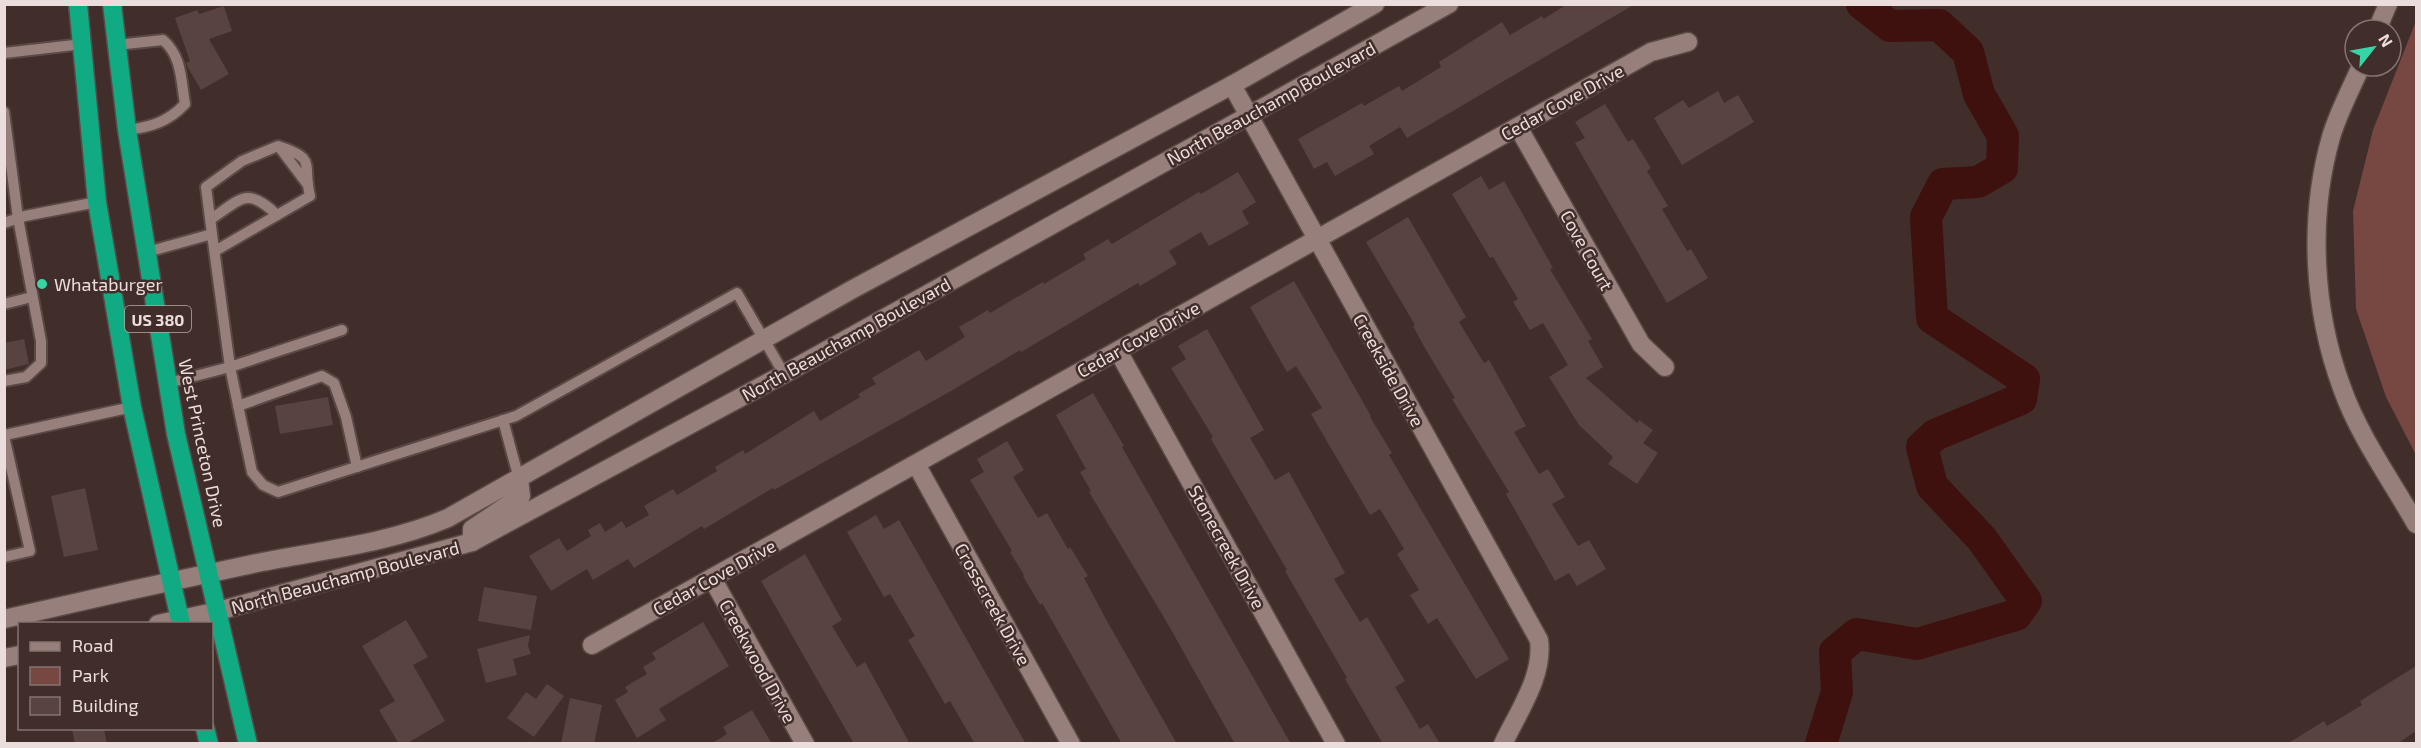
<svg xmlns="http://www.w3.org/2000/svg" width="2421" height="748" font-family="'Exo 2',sans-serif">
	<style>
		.green { fill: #774741 }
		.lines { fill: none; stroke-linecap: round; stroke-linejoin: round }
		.river { stroke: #3e110f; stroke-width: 32 }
		.building { fill: #594341 }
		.lane-casing { stroke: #5a4947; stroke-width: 14 }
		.street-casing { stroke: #5a4947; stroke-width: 21 }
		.secondary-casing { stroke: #5a4947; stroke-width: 21 }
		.highway-casing { stroke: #5a4947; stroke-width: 21 }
		.lane { stroke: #977f7b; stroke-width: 10 }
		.street { stroke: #977f7b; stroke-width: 18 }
		.secondary { stroke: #977f7b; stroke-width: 18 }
		.highway { stroke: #10aa83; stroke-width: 18 }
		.poi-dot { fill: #37d4a6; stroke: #412d2a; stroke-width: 2 }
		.labels { text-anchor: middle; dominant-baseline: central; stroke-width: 5; stroke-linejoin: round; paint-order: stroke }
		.shield { fill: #412d2a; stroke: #b8a8a6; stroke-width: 1.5 }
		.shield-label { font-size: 16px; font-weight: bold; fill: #ebdddb }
		.street-label { font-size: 18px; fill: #ebdddb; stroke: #412d2a }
		.poi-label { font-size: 18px; fill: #ebdddb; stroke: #412d2a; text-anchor: start }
	</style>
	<rect width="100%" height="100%" fill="#412d2a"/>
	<polygon class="green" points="2416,21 2416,455 2386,397 2356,309 2353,211 2373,130"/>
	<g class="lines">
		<polyline class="river" points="1821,744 1837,692 1835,652 1857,634 1917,644 2016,615 2026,601 1982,539 1932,486 1922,447 1935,435 2021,399 2024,379 1932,318 1926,217 1943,184 1978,182 2002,168 2003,136 1979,94 1968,52 1939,25 1890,26 1862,4"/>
	</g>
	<g class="building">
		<polygon points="1567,4 1635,4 1407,138 1400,127 1369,146 1374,154 1335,176 1327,162 1314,169 1298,139 1362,103 1364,106 1399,86 1402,91 1441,67 1439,62 1502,22 1510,35 1542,16 1544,19"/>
		<polygon points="224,6 232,31 209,39 229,74 201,90 187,66 186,63 190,61 175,18 197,10 199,14"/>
		<polygon points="1718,91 1724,103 1738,95 1754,122 1682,165 1654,118 1683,100 1689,108"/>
		<polygon points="1605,104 1628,142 1633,139 1651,168 1647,171 1668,206 1662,209 1687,251 1691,249 1708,278 1667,303 1575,143 1585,138 1575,122"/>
		<polygon points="1238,172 1256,202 1242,211 1249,224 1209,246 1201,232 1169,251 1177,264 1140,286 1138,283 1021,352 1020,350 951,391 774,490 773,488 704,529 702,526 634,568 628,559 593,580 587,569 551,591 529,556 559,538 567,551 591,536 588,530 600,523 605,532 622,521 626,528 649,515 644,506 673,489 677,495 717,471 715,467 743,450 745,454 814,411 820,421 860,397 858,394 876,384 872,378 919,350 926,361 965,337 959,327 988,310 990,313 1043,282 1044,284 1086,259 1083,254 1108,239 1112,244 1199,192 1201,194"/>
		<polygon points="1481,176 1489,190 1504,181 1553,268 1550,269 1592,339 1588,341 1603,367 1586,378 1637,423 1639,420 1653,430 1643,443 1658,453 1637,484 1608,464 1613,457 1579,425 1549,377 1568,365 1543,323 1530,330 1513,302 1518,299 1493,257 1490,258 1452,194"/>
		<polygon points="1408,217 1466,317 1459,322 1484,363 1489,360 1526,426 1514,432 1539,474 1548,469 1565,497 1552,504 1578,546 1589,540 1606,569 1577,586 1569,573 1555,581 1506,494 1509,492 1452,399 1455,398 1426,350 1413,326 1415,325 1366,242"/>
		<polygon points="1294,281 1371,416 1370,417 1392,453 1389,455 1509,659 1476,679 1437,618 1428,624 1410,595 1419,590 1397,554 1404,549 1380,509 1370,515 1311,414 1322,408 1296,366 1287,372 1250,307"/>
		<polygon points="1207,329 1264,430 1250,438 1275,480 1289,472 1345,573 1334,579 1360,622 1367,617 1405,681 1395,687 1420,729 1428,724 1440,744 1383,744 1345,679 1347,678 1285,571 1287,570 1211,439 1213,437 1171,368 1186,359 1178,346"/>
		<polygon points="24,339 29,364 4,370 4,343"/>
		<polygon points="1093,393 1124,446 1122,447 1291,744 1235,744 1169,626 1089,492 1091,491 1080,472 1086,469 1056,415"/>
		<polygon points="328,397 333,425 280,434 275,406"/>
		<polygon points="1007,441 1024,470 1013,477 1038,518 1047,513 1068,549 1070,547 1088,576 1084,578 1107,621 1177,744 1122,744 1042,603 1040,605 1023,576 1024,575 1010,552 1012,551 970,480 984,472 977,459"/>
		<polygon points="85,488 98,550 64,557 51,496"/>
		<polygon points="876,515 884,529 899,520 1026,744 975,744 950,701 945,704 908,640 915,636 890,594 884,597 847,532"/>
		<polygon points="805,554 842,620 832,626 857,667 865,662 910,744 854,744 761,581"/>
		<polygon points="484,587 537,596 531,630 478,621"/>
		<polygon points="406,620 428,657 413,665 445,721 406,744 399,744 379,710 395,701 362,646"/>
		<polygon points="703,622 729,666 659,709 666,720 637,738 615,700 628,692 625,687 647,674 643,667 656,659 652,653"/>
		<polygon points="530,635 528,646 531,654 513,659 517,675 486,683 477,649"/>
		<polygon points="2416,666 2416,731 2397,744 2287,744 2324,721 2327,726 2362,705 2360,701"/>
		<polygon points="547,684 564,696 534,737 507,718 526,692 536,699"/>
		<polygon points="570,698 602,705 594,744 561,744"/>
		<polygon points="752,710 772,744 711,744 727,734 723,727"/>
		<polygon points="72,729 104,729 107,744 75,744"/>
	</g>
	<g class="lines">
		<g class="lane-casing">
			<g id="lane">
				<path d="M116,45L163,40C182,56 181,81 185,104C168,122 151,127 127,130"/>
				<polyline points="4,53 83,44"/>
				<polyline points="4,112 18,218 41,341 41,363 26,377 4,381"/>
				<polyline points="280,148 308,185"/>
				<path d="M211,219C241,199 247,186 277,215"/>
				<polyline points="4,223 25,216 97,202"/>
				<path d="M212,234L206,187L242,161L278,146C318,159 302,163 310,196L215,251"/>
				<polyline points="147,252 212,234 230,367 252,472 263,485 278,492 516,416 737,293 784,374"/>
				<polyline points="4,304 32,297"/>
				<polyline points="168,383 230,367 342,330"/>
				<polyline points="238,406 322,376 334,383 346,417 357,467"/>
				<polyline points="503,420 519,479"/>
				<polyline points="5,435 132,407"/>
				<polyline points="4,436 30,551 4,557"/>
			</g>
		</g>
		<g class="street-casing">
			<g id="street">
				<path d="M1232,85L1539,640C1544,676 1518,712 1503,744"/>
				<polyline points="1518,127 1641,344 1665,367"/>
				<polyline points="1118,351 1336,744"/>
				<polyline points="916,464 1071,744"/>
				<polyline points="712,578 805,744"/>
				<polyline points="592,645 1651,52 1688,42"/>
			</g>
		</g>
		<g class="secondary-casing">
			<g id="secondary">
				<polyline points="2377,30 2388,4"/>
				<path d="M2361,66C2351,89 2338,113 2331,137C2308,218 2313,310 2342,388C2359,436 2391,480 2416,524"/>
				<polyline points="472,542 472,529 521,496 519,479"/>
				<path d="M4,619C90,599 176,580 262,562C324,550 390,543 448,518L853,289L1232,85L1375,4"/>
				<polyline points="158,624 218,611 472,542 784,374 1449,4"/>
				<polyline points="4,658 20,655"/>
			</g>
		</g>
		<g class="highway-casing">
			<g id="highway">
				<polyline points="78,4 97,202 132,407 181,624"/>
				<polyline points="112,4 127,130 176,434 248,744"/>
				<polyline points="205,728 209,744"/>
			</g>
		</g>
		<use href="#lane" class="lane"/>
		<use href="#street" class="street"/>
		<use href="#secondary" class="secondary"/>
		<use href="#highway" class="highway"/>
	</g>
	<circle class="poi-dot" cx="42" cy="284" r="6"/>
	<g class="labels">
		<rect class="shield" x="125" y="306" width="66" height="26" rx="4.5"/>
		<g class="shield-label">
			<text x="158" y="319">US 380</text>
		</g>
		<g class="street-label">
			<text transform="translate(1562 102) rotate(-29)">Cedar Cove Drive</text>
			<text transform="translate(1271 103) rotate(-29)">North Beauchamp Boulevard</text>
			<text transform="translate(1587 250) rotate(61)">Cove Court</text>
			<text transform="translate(846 339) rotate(-29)">North Beauchamp Boulevard</text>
			<text transform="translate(1138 339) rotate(-29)">Cedar Cove Drive</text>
			<text transform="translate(1389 370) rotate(61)">Creekside Drive</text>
			<text transform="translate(203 443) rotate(78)">West Princeton Drive</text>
			<text transform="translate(1227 547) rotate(61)">Stonecreek Drive</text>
			<text transform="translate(345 577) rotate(-15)">North Beauchamp Boulevard</text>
			<text transform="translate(714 577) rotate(-29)">Cedar Cove Drive</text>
			<text transform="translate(993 604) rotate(61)">Crosscreek Drive</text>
			<text transform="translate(758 661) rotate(61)">Creekwood Drive</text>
		</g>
		<g class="poi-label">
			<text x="54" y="284">Whataburger</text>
		</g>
	</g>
	<rect width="2421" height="748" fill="none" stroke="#ebdddb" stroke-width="12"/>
	<rect x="18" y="622" width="195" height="108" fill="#412d2a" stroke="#857371" stroke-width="1.5"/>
	<rect x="30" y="642" width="30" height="9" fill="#977f7b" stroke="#857371" stroke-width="1.5"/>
	<text x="72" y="652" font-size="18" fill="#ebdddb">Road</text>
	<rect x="30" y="667" width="30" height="18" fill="#774741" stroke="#857371" stroke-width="1.5"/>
	<text x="72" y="682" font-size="18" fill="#ebdddb">Park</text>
	<rect x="30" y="697" width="30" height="18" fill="#594341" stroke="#857371" stroke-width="1.5"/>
	<text x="72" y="712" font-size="18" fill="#ebdddb">Building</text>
	<g transform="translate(2373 48) rotate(59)"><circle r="28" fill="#412d2a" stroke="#857371" stroke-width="1.5"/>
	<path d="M0-4.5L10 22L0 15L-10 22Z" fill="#37d4a6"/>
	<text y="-9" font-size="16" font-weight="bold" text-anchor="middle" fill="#ebdddb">N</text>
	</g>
</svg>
